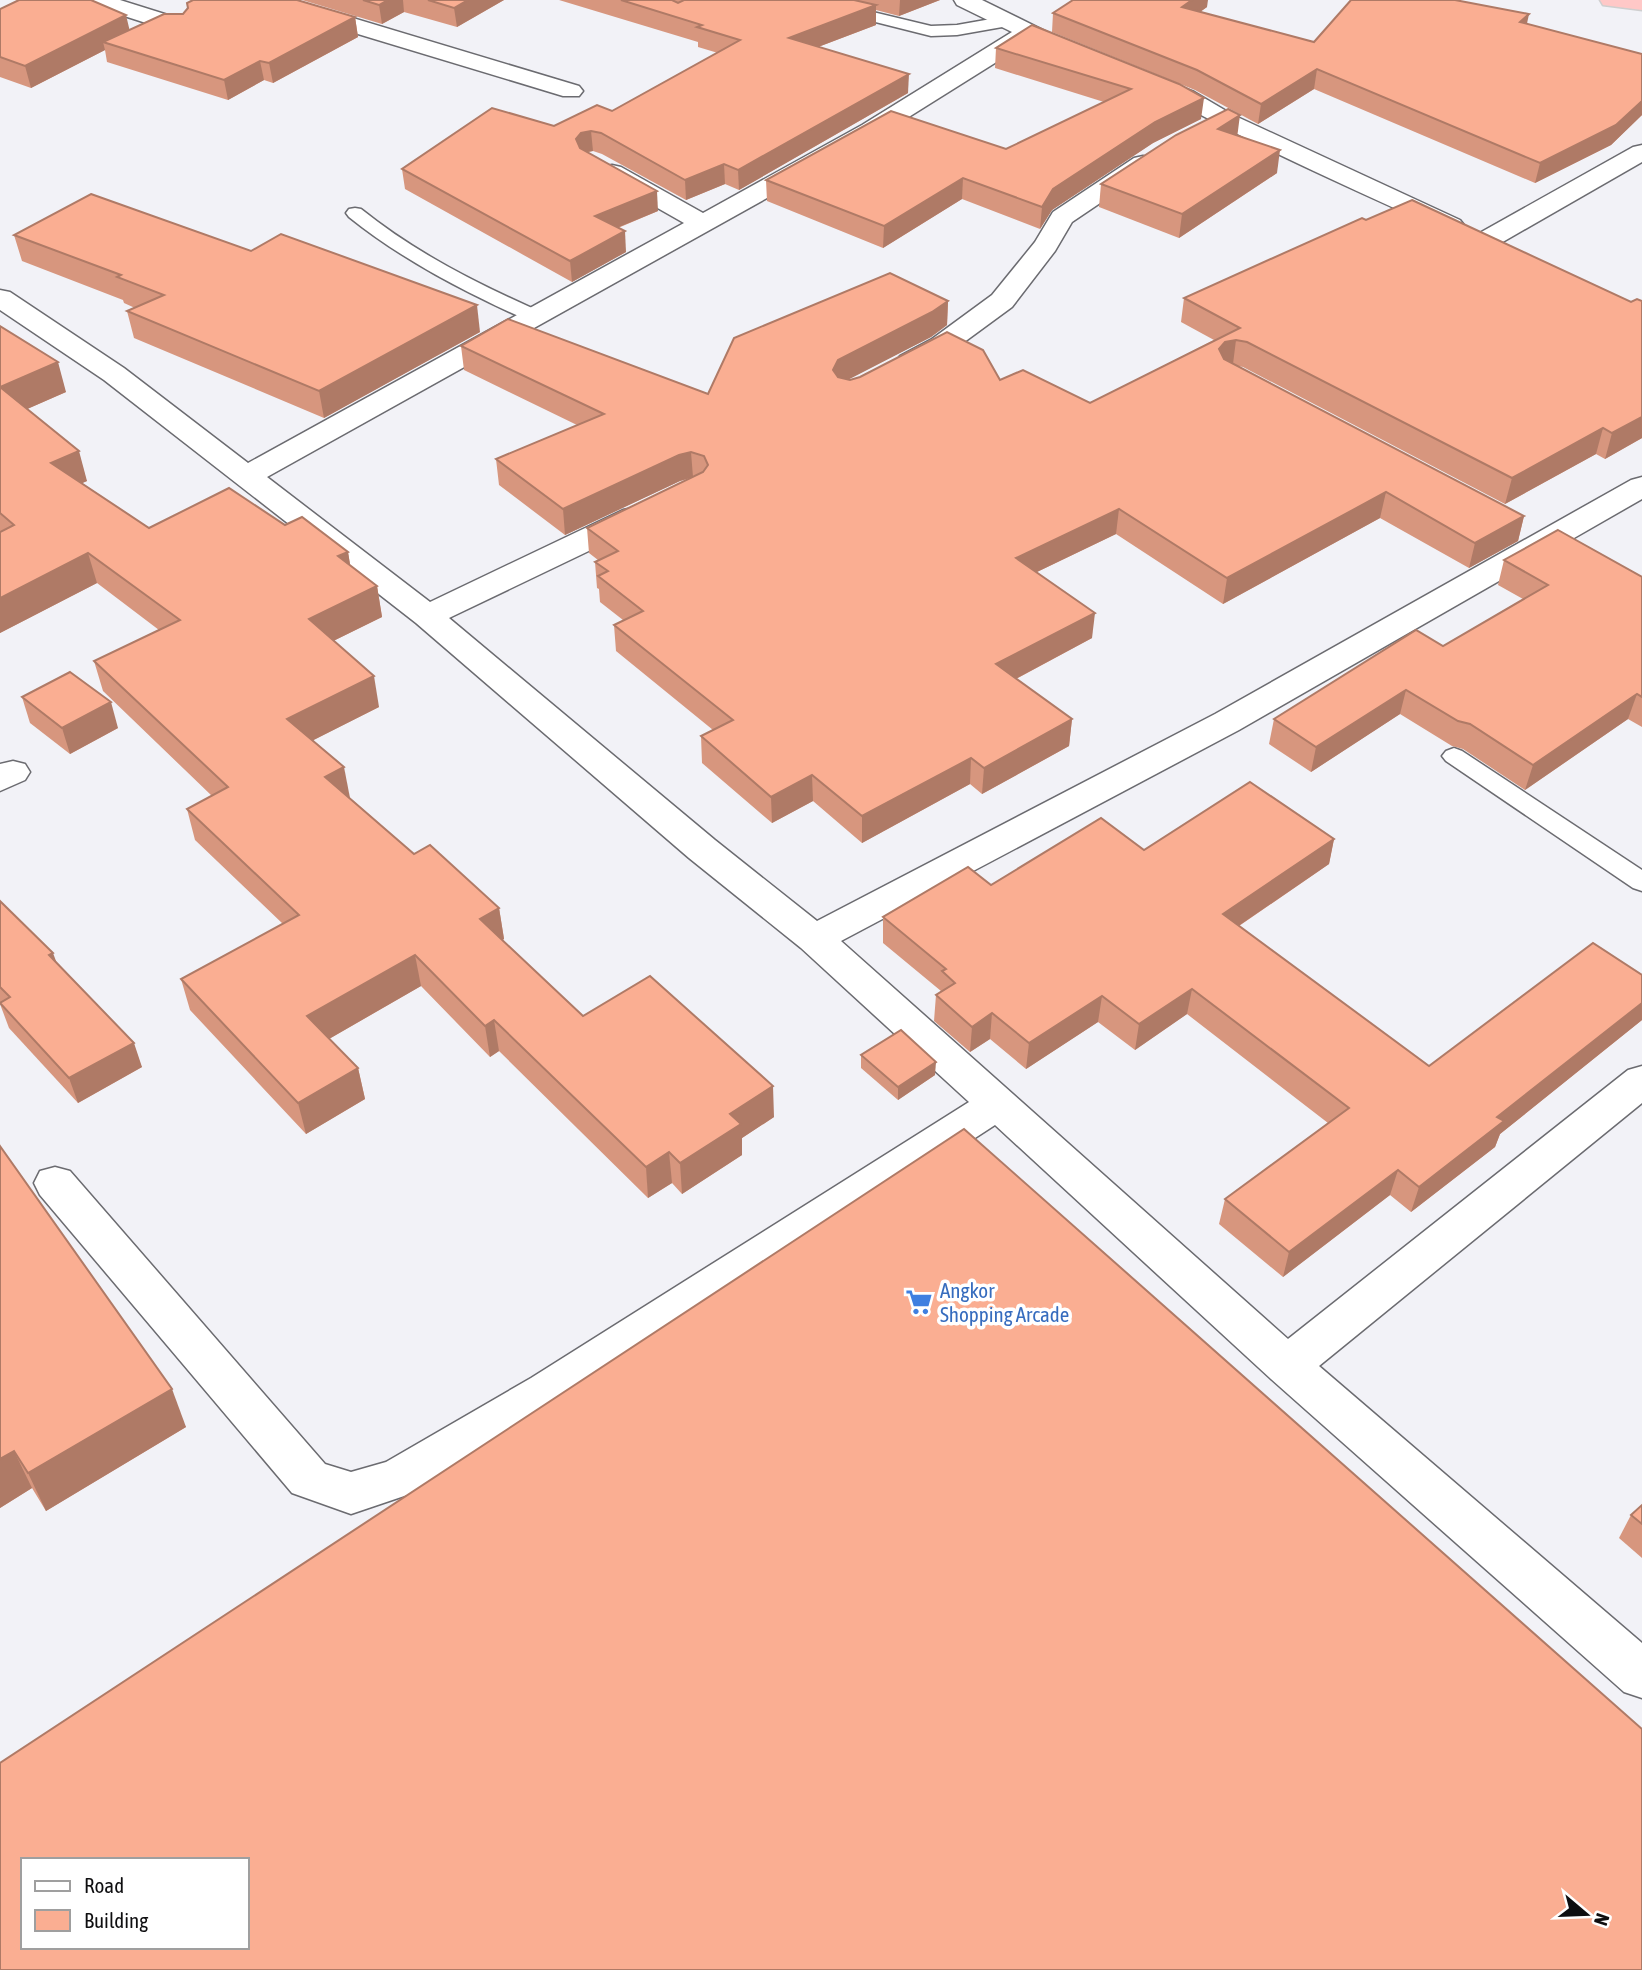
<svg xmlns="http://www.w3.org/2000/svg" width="1642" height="1970" font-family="'Asap Condensed',sans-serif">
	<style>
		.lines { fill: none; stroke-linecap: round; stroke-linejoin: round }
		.service-casing { stroke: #6b6b70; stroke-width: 3 }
		.minor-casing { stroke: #6b6b70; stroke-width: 3 }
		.trunk-casing { stroke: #cfcfcf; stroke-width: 3 }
		.service { fill: #fff; fill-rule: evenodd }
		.minor { fill: #fff; fill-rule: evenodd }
		.trunk { fill: #ffc8c7; fill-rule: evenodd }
		.wall { fill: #d7967e }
		.shaded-wall { fill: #af7a66 }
		.building { fill: #faae92; stroke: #af7a66; stroke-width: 2; fill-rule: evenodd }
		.labels { text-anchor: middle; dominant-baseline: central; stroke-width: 7; stroke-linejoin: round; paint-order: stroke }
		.shop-label { font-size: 21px; fill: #366cbe; stroke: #fff; text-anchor: start }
	</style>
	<rect width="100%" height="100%" fill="#f2f2f7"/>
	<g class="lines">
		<g class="service-casing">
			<g id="service">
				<polygon points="798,0 823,0 931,26 957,25 1008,16 1016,21 1008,26 957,35 931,36 800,3"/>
				<path d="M355,208L361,209C417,254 478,284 543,313L545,317L536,323L529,321C465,292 404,261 349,217L346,213L349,209Z"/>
				<polygon points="1454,748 1462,751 1642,870 1642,891 1633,888 1446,761 1442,756 1446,751"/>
			</g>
		</g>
		<g class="minor-casing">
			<g id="minor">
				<polygon points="87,0 120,0 187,21 190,26 187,31 171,31 90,5"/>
				<polygon points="259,0 293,0 579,86 583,91 579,96 563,96 262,5"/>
				<polygon points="954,0 982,0 1055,36 1058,41 1055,46 1047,48 1030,41 880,135 267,477 430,602 623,510 634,508 645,510 649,517 645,524 449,618 715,840 817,921 1215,714 1631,480 1642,477 1642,499 1239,730 841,941 1288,1339 1628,1070 1642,1066 1642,1103 1319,1366 1642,1643 1642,1698 1624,1692 1271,1379 995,1125 563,1406 416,1492 351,1514 292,1493 40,1195 34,1183 40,1171 55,1167 70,1171 325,1464 351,1472 386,1462 531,1378 969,1102 801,948 689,858 416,623 104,380 0,310 0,290 10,292 124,368 248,463 684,223 603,177 600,172 603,167 612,165 621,167 703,213 862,125 1012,32 957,5"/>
				<path d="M1155,77L1194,92L1233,115L1460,220L1464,225L1460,230L1451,233L1442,230C1354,189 1265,151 1181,104C1169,97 1151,95 1143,84L1147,79Z"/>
				<polygon points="1642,145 1642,162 1494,247 1485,249 1476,247 1472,241 1476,235 1633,147"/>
				<polygon points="1143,156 1152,158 1155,163 1152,168 1072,222 1055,251 1012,307 952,351 920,368 910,370 900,368 896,362 900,356 932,339 992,295 1035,242 1053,212 1134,158"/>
				<polygon points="13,761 25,764 30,772 25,780 0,791 0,764"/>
			</g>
		</g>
		<g class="trunk-casing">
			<polygon id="trunk" points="1600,0 1642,0 1642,10 1603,5"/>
		</g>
		<use href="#service" class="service"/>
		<use href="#minor" class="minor"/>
		<use href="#trunk" class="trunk"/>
	</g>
	<g class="wall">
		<polygon points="302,0 504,0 457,27 404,12 382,24"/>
		<polygon points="559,0 940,0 899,16 876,10 876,25 818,47 908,93 739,190 725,184 686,200 602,154 593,151 588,152 658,211 618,228 626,252 572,282 405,189 402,169 554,126 612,111 718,53 698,47 698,42"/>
		<polygon points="1207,7 1200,12 1314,42 1527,24 1642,54 1642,115 1611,145 1535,183 1314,89 1258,124 1195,90 1052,32 1053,13"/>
		<polygon points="0,9 130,30 355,17 358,37 273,83 264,80 228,100 107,62 105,50 31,88 0,77"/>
		<polygon points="1032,25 1201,119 1153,143 1052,210 1040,229 962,199 883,248 767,201 766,180 1006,149 1104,102 995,68 996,48"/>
		<polygon points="1237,135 1277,173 1179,238 1099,207 1101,184"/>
		<polygon points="1366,220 1631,302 1642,301 1642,438 1605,459 1596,454 1505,504 1243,367 1238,366 1524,516 1518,541 1469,568 1380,518 1223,604 1116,534 1037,572 1092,638 1016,679 1072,719 1069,746 982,794 970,784 862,843 813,801 772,823 702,763 701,736 713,730 616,651 614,625 623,620 600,602 599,589 597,588 595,562 598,560 589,553 587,528 690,478 680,481 565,535 499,485 496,459 577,425 464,370 461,346 708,394 948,301 947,325 931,337 848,379 1000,380 1090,403 1214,340 1181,322 1184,298"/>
		<polygon points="14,235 251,251 480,332 324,418 134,338 127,311 135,308 124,303 123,300 22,261"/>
		<polygon points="0,326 66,392 27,409 87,481 82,483 149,528 285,525 348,552 350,565 377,586 382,617 333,641 379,707 313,740 350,798 414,854 499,908 504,939 502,940 583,1016 774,1117 742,1138 742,1155 682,1194 672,1183 648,1198 499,1051 490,1057 421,986 329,1039 358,1068 365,1099 306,1134 190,1010 181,979 283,924 195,840 187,809 212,796 103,691 94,661 159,630 97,583 0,633"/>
		<polygon points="1504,560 1642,577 1642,727 1628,719 1525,790 1463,749 1452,746 1400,714 1311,772 1269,744 1274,719 1443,646 1523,599 1498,585"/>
		<polygon points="22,697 118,728 70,754 30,723"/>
		<polygon points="1334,839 1329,864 1239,926 1429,1066 1642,975 1642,1020 1500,1134 1495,1147 1411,1212 1390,1195 1283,1277 1219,1224 1225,1199 1328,1123 1187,1014 1135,1050 1098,1022 1026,1069 990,1039 970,1052 934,1021 936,995 941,991 883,943 883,917 991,885 1144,850"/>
		<polygon points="0,901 57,963 142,1067 78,1103 9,1028 0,1004"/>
		<polygon points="861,1055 935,1075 898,1100 861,1068"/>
		<polygon points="0,1146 186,1427 46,1511 32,1488 0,1508"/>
		<polygon points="1642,1505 1642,1558 1619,1538 1631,1515"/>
	</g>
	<g class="shaded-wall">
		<polygon points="388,0 403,0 404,12 382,24 379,5"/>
		<polygon points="468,0 504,0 457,27 454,8"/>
		<polygon points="900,0 940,0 899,16"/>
		<polygon points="1192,0 1208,0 1207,7 1180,26 1182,7"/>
		<polygon points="876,5 876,25 789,58 789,38"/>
		<polygon points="1529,14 1525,33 1520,22"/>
		<polygon points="126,15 131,36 103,42 105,50 31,88 25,66"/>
		<polygon points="355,17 358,37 273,83 269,63"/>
		<polygon points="260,61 264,80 228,100 224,80"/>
		<polygon points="1317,69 1314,89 1258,124 1261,104"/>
		<polygon points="909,74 908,93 739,190 738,170"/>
		<polygon points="1204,98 1201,119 1153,143 1052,210 1040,229 1042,207 1053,189 1155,122"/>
		<polygon points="1642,101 1642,115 1611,145 1535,183 1540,163"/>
		<polygon points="1240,115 1237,138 1218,129"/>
		<polygon points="591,131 593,151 582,153 576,139 581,133"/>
		<polygon points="1280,150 1277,173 1179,238 1182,214"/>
		<polygon points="724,164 725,184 686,200 685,180"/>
		<polygon points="963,178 962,199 883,248 884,226"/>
		<polygon points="657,191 658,211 597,236 595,216"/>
		<polygon points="625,231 626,252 572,282 570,261"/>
		<polygon points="948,301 947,325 931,337 838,385 833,370 838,360"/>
		<polygon points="477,305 480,332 324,418 319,391"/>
		<polygon points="1236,340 1233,364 1216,374 1219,349 1225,342"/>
		<polygon points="58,362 66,392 9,417 0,387"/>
		<polygon points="1642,417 1642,438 1605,459 1612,433"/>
		<polygon points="1603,428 1596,454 1505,504 1512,478"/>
		<polygon points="79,451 87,481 60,493 51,463"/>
		<polygon points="691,452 693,477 680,481 565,535 563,509 679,455"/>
		<polygon points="1386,492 1380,518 1223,604 1227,578"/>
		<polygon points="1119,509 1116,534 1014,583 1016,558"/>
		<polygon points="1524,516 1518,541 1469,568 1475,543"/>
		<polygon points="348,552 353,582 338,556"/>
		<polygon points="88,553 97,583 0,633 0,598"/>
		<polygon points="377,586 382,617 315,650 309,619"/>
		<polygon points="1095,613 1092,638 995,690 996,664"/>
		<polygon points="374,676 379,707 294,750 287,719"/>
		<polygon points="1406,690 1400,714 1311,772 1316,747"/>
		<polygon points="1637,694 1628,719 1525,790 1533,765"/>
		<polygon points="111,702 118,728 70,754 62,728"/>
		<polygon points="1072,719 1069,746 982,794 984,768"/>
		<polygon points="971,758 970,784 862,843 862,816"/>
		<polygon points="344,767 350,798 331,808 325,777"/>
		<polygon points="812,775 813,801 772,823 771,797"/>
		<polygon points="1334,839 1329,864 1218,940 1223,914"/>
		<polygon points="499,908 504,939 484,950 480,919"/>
		<polygon points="53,953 62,977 49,955"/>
		<polygon points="415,955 421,986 315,1047 307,1016"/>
		<polygon points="1192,989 1187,1014 1135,1050 1139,1024"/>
		<polygon points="1102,996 1098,1022 1026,1069 1029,1043"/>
		<polygon points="1642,1003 1642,1020 1500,1134 1495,1147 1411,1212 1419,1187 1497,1117"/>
		<polygon points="992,1013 990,1039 970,1052 972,1027"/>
		<polygon points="494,1020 499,1051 490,1057 485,1026"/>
		<polygon points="134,1043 142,1067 78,1103 69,1078"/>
		<polygon points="936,1062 935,1075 898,1100 898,1087"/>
		<polygon points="358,1068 365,1099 306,1134 298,1103"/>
		<polygon points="773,1086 774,1117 742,1138 742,1155 682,1194 680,1163 730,1114"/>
		<polygon points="669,1152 672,1183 648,1198 646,1167"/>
		<polygon points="1398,1170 1390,1195 1283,1277 1289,1252"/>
		<polygon points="172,1389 186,1427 46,1511 28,1473"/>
		<polygon points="14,1451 32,1488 0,1508 0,1459"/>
	</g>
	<g class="building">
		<polygon points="19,0 91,0 126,15 25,66 0,57 0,9"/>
		<polygon points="193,0 297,0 355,17 269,63 260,61 224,80 103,42 164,14 183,14 188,8 187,3"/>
		<polygon points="363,0 388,0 379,5"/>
		<polygon points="428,0 468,0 454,8"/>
		<polygon points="621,0 672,0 678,3 684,0 854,0 876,5 789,38 909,74 738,170 724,164 685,180 601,133 591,131 581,133 576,139 580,148 657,191 595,216 625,231 570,261 402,169 492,108 554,126 597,105 612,111 740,40 697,27 702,25"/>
		<polygon points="1073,0 1192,0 1182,7 1314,42 1351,0 1455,0 1529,14 1520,22 1642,54 1642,101 1616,125 1540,163 1317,69 1261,104 1197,70 1053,13"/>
		<polygon points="1032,25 1179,84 1204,98 1155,122 1053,189 1042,207 963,178 884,226 766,180 891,111 1006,149 1131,89 996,48"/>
		<polygon points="1228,109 1240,115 1218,129 1280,150 1182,214 1101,184 1176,135"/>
		<polygon points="91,194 251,251 281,234 477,305 319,391 127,311 164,295 117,277 121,275 14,235"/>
		<polygon points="1412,200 1631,302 1637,299 1642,301 1642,417 1612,433 1603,428 1512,478 1247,342 1236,340 1225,342 1219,349 1224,359 1524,516 1475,543 1386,492 1227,578 1119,509 1016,558 1095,613 996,664 1072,719 984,768 971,758 862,816 812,775 771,797 701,736 733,720 614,625 643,611 598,576 608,571 595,562 618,551 587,528 703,472 708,465 704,456 691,452 679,455 563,509 496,459 604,414 461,346 508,319 708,394 734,338 890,273 948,301 932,312 838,360 833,370 838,377 850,380 860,377 947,332 983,350 1000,380 1023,370 1090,403 1240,328 1184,298 1362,218 1366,220"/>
		<polygon points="0,326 58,362 0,387 79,451 51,463 149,528 229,488 285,525 302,517 348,552 338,556 377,586 309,619 374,676 287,719 344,767 325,777 414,854 430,845 499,908 480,919 583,1016 650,976 773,1086 730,1114 741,1124 680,1163 669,1152 646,1167 494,1020 485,1026 415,955 307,1016 358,1068 298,1103 181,979 299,915 187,809 228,787 94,661 180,620 88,553 0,598 0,532 14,525 0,513"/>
		<polygon points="1558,530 1642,577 1642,697 1637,694 1533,765 1470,724 1458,721 1406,690 1316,747 1274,719 1416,630 1443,646 1548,585 1504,560"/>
		<polygon points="70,672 111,702 62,728 22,697"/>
		<polygon points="1250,782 1334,839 1223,914 1429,1066 1593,943 1642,975 1642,1003 1497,1117 1504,1121 1419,1187 1398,1170 1289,1252 1225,1199 1349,1108 1192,989 1139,1024 1102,996 1029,1043 992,1013 972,1027 936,995 955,983 942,971 946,969 883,917 968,867 991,885 1101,818 1144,850"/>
		<polygon points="0,901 53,953 49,955 134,1043 69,1078 0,1003 10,997 0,987"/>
		<polygon points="901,1030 936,1062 898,1087 861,1055"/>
		<path d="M964,1129L1642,1729V1970H0V1763ZM23,1860H247V1947H23Z"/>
		<polygon points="0,1146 172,1389 28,1473 14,1451 0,1459"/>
		<polygon points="1642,1505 1642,1524 1631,1515"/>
	</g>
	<defs>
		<g id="supermarket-bare" transform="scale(2.1)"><path d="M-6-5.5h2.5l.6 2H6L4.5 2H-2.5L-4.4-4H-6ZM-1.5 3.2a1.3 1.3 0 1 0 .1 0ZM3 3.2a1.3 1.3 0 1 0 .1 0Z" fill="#3f7fe0" stroke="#fff" stroke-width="2.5" paint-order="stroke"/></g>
	</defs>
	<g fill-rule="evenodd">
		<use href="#supermarket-bare" x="919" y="1302"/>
	</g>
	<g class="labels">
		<g class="shop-label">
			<text x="940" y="1290">Angkor<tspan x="940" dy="24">Shopping Arcade</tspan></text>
		</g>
	</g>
	<rect x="21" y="1858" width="228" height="91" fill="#ffffff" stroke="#9f9f9f" stroke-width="2"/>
	<rect x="35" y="1881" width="35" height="10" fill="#ffffff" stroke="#9f9f9f" stroke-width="2"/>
	<text x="84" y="1893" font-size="21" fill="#0e0e10">Road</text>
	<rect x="35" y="1910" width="35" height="21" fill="#faae92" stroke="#9f9f9f" stroke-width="2"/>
	<text x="84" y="1928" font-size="21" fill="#0e0e10">Building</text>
	<g transform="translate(1586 1914) rotate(109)" stroke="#ffffff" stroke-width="5" paint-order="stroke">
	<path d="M0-5L12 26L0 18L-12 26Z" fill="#0e0e10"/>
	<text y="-10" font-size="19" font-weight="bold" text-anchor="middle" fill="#0e0e10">N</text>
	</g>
</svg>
